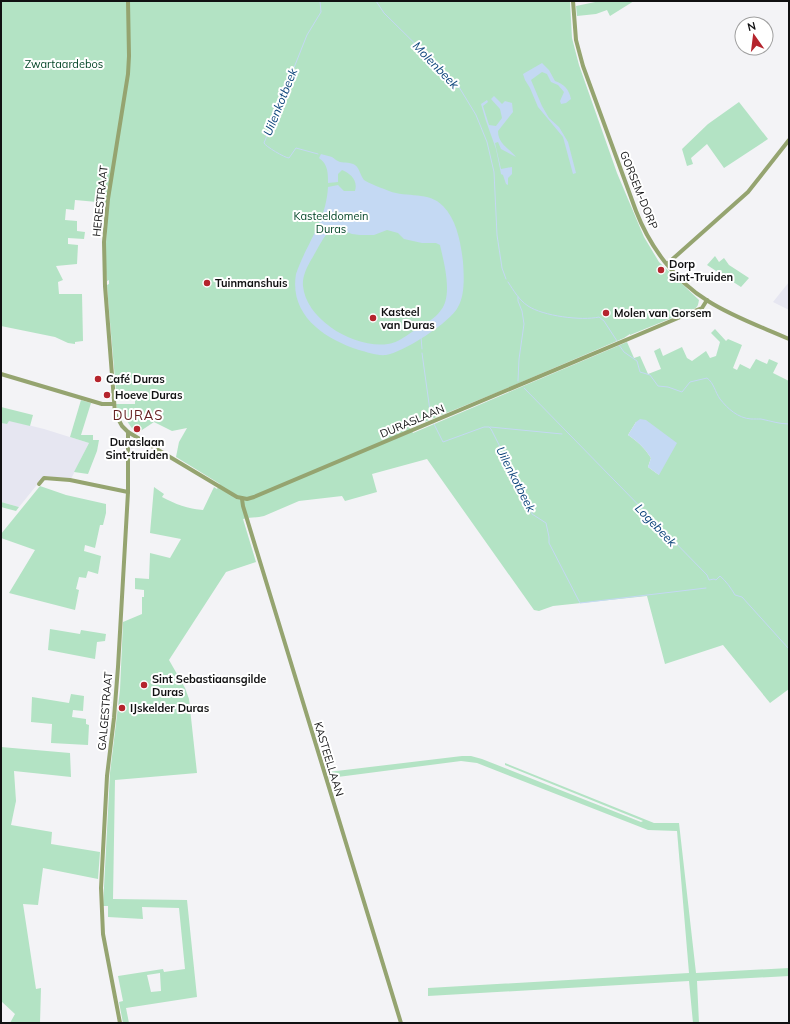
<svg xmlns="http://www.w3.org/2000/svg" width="790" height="1024" font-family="Mulish,sans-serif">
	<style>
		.built { fill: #e6e6f1 }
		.green { fill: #b3e3c4; fill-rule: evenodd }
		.water { fill: #c4d9f3; fill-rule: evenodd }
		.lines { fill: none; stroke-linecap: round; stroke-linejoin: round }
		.stream { stroke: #c4d9f3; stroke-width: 1 }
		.minor { stroke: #95a470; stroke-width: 4 }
		.poi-dot { fill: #b5242d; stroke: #fff; stroke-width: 1.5 }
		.labels { text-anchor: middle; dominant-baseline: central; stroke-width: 4; stroke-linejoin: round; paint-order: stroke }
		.park-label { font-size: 11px; fill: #054628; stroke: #fff }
		.street-label { font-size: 11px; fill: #111112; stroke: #fff }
		.poi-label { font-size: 11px; font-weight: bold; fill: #111112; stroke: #fff; text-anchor: start }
		.water-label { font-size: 12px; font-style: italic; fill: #0d447b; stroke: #fff }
		.quarter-label { font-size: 13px; letter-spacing: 1px; fill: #641f1f; stroke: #fff }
	</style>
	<rect width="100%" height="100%" fill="#f3f3f6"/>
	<g class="built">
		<polygon points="789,282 789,310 773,302"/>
		<polygon points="8,420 44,429 89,443 71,479 44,476 19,507 1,502 1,423 7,424"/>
	</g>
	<g class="green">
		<path d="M1,1H570L572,38L579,65L617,173L644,237L659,262L699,300C698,305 698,307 694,309L630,335V334L624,338L498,392L410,428L413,433L627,342L634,358L640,356L648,374L661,369L654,351L660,348L663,356L682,347L687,358L692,361L706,351L710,358L716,356L720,342L711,333L715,329L726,341L728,339L742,345L733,368L737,370L740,364L750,369L756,359L767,364L769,359L778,363L773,373L789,381V689L770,703L723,645L665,664L647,596L553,606L539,611L534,610L427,459L372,474L377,492L345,501L342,496L299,501L264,516C257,518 250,517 243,519L256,562L226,572L169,660L185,688L189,699L197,773L115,780L113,899L187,900L197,997L126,1008L129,1023H123L119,1002L123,1001L118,976L163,969L164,972L185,969L179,908L142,907L143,919L108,917V906H103L110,773L120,690L123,622L142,614V597H144V590L135,589V578L149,579L150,553L170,558L181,539L150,533L154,487L164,494L162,497C175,504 188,509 203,510L214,487L217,489L220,484L176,457L179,442L187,428L172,431L154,422L136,434L122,414L118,412L116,404H135V391H116L108,299L107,285L109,284V280L107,281L105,263L108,203L75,200L74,210L66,209L65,220L77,221V231L85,232L84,239L68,238V244L78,245L77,264L56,266L63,280L58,282L59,294H82L83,341L75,342V344L68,343L55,337L1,326ZM636,422L659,475L648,467L651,458C645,448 637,441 628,435ZM160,973L161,991L151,992L147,975Z"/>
		<polygon points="600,1 634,1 610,16 607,10 596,14 577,16 576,6"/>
		<polygon points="739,102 768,139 724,168 707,144 691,158 693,164 687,166 682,149 708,124"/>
		<polygon points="715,256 719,262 724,258 729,265 749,278 741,287 707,265"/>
		<polygon points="81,400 91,403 81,435 93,435 93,440 99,440 97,451 88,474 74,472 89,443 70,437"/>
		<polygon points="1,407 33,415 30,426 9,421 7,424 1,423"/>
		<polygon points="40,486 66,495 106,504 106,513 103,525 100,525 95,548 85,545 84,551 101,556 98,574 88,571 86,578 79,577 76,589 79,590 75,610 9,593 35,550 1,538 1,534"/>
		<polygon points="1,502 19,507 16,511 1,507"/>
		<polygon points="50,629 80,634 81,630 106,634 105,641 97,642 95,659 48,650"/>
		<polygon points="71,694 84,696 83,711 73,710 72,717 86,719 86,724 89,725 88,745 51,743 52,724 31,722 32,697 69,703"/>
		<polygon points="1,747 70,753 71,777 14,771 16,801 11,825 52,832 51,844 100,852 98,879 43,868 38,905 23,904 36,989 41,988 40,1023 10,1023 15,1014 1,1001"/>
		<polygon points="462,756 471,756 482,759 641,822 643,821 505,765 505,763 654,823 679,823 696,973 789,968 789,976 697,981 699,1023 693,1023 689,981 428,996 428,988 689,973 677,831 648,830 477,763 461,761 330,778 328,772"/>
	</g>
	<g class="water">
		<path d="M542,63L549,70L555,81C564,84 569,89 571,99L566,103L561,104L560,101L564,92L558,85L551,82L547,74L542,72L531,80L542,106L549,118L559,127L568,142L576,173L573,174L563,137L538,107L530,88L525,80L523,74Z"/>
		<path d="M494,96L502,104L505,101L512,103L513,112L498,131C498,144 509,148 516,157L501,149L498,142L495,143L501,169L512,167V174L508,178V185L506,184L503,175L501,174L496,149L486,121L481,104L487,100L488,102L483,106L489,125L496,126L502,118L500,109L491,99Z"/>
		<path d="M321,154C324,155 329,156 332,157C335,159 337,161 340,162C345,163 350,162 355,165C360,169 360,175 364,180C368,183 384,189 389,191C407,198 429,191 443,206C457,220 461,244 463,262C464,276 465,295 458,307C451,322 402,353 386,355C377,356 367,352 359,350C324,339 289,315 296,274C307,242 326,222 328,187L338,185L344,191H355C358,180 351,174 342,170L338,174V182L328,183C328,173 328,164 319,158ZM337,228L352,234L360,235H374L387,230L398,233L404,239L422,243H436L440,245C444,263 453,295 441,310C435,319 425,323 417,329C408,334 398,343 388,344C355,349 306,320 303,286C302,277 307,267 311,260C315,254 324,235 329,232C331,230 335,229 337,228Z"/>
		<path d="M640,419L646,420L677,443L659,475L648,467L651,458C645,448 637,441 628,435L636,422Z"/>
	</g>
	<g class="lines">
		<g class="stream">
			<polyline points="376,1 384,13 459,87 476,115 487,142 494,172 497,235 502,268 506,279"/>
			<path d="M318,154L296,148L289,158C285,158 265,146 264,143L307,35L321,12L320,1"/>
			<path d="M508,282C514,291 519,300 528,306C543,316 582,321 599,317L604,321L617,341"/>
			<polyline points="518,297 518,301 522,311 524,324 519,359 518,381"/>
			<polyline points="421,337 422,349"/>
			<path d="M619,345L624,352L637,361L640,372L650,375L658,386L668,387L682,392L690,382L707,378C714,383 715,392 720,399C728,409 738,418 751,419C755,419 758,419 761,419C771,421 779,424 789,424"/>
			<polyline points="422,353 431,418"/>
			<path d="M524,388L707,575L709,580L714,579L716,580L720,576C726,581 731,588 735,595L742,597L789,649"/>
			<polyline points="434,424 443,442 484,427 489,427 491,429 531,508 532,514 546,523 549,537 549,543 580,603 706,588"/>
			<polyline points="490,427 562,434"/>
		</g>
		<g class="minor">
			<polyline points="128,1 129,56 128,74 108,199 104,242 105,286 115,413 122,426 128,432 237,497 247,499 254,497 697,310 702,308 707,300"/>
			<path d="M573,1L576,40L583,66L636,211C650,247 675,281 708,301C733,317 762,327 789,339"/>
			<polyline points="667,264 748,192 789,140"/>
			<polyline points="1,374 102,404 113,404"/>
			<polyline points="39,484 44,478 70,480 128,492"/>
			<polyline points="242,499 243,506 401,1023"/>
			<polyline points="120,1023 103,934 101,888 107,776 114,718 118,667 128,492 128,432"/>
		</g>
	</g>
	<g class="poi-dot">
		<circle cx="661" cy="270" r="4"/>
		<circle cx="207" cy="283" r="4"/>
		<circle cx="606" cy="313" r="4"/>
		<circle cx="373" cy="318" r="4"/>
		<circle cx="98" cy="379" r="4"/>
		<circle cx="107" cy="395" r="4"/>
		<circle cx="137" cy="429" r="4"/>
		<circle cx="144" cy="685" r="4"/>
		<circle cx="122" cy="708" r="4"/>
	</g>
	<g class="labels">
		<g class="park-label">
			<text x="64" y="64">Zwartaardebos</text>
			<text x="331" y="216">Kasteeldomein<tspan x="331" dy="13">Duras</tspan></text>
		</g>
		<g class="street-label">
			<text transform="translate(639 190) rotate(68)">GORSEM-DORP</text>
			<text transform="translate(100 201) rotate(-84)">HERESTRAAT</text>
			<text transform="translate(412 421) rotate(-23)">DURASLAAN</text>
			<text transform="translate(105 711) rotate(-85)">GALGESTRAAT</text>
			<text transform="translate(329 759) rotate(73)">KASTEELLAAN</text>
		</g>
		<g class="poi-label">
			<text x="669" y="264">Dorp<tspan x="669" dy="13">Sint-Truiden</tspan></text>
			<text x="215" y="283">Tuinmanshuis</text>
			<text x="381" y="312">Kasteel<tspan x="381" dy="13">van Duras</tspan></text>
			<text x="614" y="313">Molen van Gorsem</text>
			<text x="106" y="379">Café Duras</text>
			<text x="115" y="395">Hoeve Duras</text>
			<text x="137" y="442" text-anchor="middle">Duraslaan<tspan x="137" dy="13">Sint-truiden</tspan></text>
			<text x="152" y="679">Sint Sebastiaansgilde<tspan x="152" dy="13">Duras</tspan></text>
			<text x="130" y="708">IJskelder Duras</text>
		</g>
		<g class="water-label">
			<text transform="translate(436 65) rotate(46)">Molenbeek</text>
			<text transform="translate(280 102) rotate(-68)">Uilenkotbeek</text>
			<text transform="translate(516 479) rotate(63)">Uilenkotbeek</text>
			<text transform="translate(656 525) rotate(46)">Logebeek</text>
		</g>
		<g class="quarter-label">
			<text x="138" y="415">DURAS</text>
		</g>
	</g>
	<rect width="790" height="1024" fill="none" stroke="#111112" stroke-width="4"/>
	<g transform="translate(754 36) rotate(346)"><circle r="19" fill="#ffffff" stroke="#a0a0a0"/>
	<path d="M0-3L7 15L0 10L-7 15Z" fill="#b5242d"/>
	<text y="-6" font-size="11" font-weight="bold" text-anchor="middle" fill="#111112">N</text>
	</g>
</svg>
